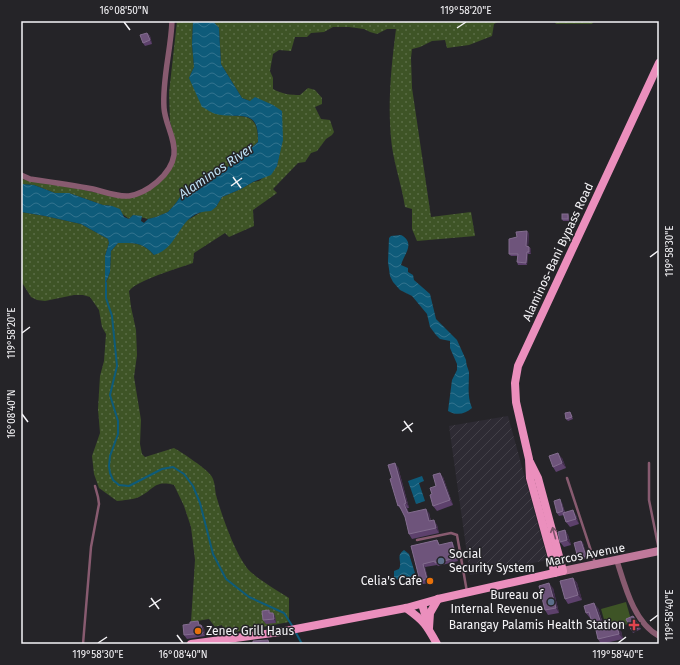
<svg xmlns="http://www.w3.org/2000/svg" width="680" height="665" font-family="'Fira Sans',sans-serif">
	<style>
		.industrial { fill: url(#industrial-furrows) }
		.grass { fill: url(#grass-dots) }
		.park { fill: #3e5426 }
		.water { fill: url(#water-waves) }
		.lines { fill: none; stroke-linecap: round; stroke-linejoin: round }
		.stream { stroke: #0e5b7a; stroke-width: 2 }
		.service { stroke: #885b70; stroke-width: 2.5 }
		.minor { stroke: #885b70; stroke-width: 5.5 }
		.secondary { stroke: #c0799b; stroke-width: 8 }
		.primary { stroke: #eb8fbd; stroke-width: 8 }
		.wall { fill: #5d416c }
		.shaded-wall { fill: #402d4b }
		.building { fill: #6e547b; stroke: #836d8f }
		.oneway { stroke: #7e546b }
		.ticks { fill: none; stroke: #f5f4f7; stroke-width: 1.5 }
		.service-dot { fill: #5c6f8a; stroke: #252428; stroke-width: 1.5 }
		.food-dot { fill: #e8710a; stroke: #252428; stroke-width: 1.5 }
		.health-dot { fill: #e0444e; stroke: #252428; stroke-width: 1.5 }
		.labels { text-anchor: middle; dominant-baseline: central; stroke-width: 3; stroke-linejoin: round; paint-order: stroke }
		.street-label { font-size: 12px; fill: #f5f4f7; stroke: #252428 }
		.poi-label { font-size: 12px; fill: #f5f4f7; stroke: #252428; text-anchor: end }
		.water-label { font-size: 13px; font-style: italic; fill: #bee1f5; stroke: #252428 }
		.neatline { fill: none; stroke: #f5f4f7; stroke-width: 1.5 }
		.ticks-label { font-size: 10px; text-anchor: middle; fill: #f5f4f7 }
	</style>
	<defs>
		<pattern id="industrial-furrows" width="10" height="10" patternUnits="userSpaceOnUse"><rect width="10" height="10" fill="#2e2b34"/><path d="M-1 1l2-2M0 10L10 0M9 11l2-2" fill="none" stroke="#434048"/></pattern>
		<pattern id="grass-dots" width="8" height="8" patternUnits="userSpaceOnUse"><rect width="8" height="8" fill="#3e5426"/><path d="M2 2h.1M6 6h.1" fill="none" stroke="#5a6d46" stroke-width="1.8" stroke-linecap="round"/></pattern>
		<pattern id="water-waves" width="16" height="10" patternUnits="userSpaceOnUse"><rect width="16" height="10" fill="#0e5b7a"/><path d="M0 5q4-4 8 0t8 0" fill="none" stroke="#32738e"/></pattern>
	</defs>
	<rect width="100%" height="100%" fill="#252428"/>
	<polygon class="industrial" points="508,416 547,558 543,561 470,575 449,426"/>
	<g class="grass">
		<path d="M177,21H193L192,44L194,67L189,78L233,116C253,115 258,122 258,142L247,152L224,170L203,181L193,188L191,192L180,197L176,203L168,212L156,217L148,219L133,215L129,219L112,206L103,205L69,193H55L34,185L21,184V179L55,184L122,198L145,192L171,166L174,138L170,121L169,93Z"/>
		<path d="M213,21H500L494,24L492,36L469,45L447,48L445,40L432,41L420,47L412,49L411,58L412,88L431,217L471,212L475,236L417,241L412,229V209L405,207C402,187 395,167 392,147C387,108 391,68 396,29H387L377,34L370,32L364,29L349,27H333L324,32L311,33L307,37H295L291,51L279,50L273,54L270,71L273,78V89C282,94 290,95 300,95L308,88L315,90L322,98V104L315,107L321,119L330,120L334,132L332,135L326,139L317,151L311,153L305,162L298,163L273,189L277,193L253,210L254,226L229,237L225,233L194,253L193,263C179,268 137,280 129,291L131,307L136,330L137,355L134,377L141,420L140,444L142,454L145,457L174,448C181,452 209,470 212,477C215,482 215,490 216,495C222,516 234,551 247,568C254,577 278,591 289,598V622L224,634L222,625L215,627L209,619L191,622L195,560L191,527L184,506L174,485C154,480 155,489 139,497C132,500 124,500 117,501L99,488L94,474L92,456L100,433L98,409L100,376L104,361L106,334L102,327L99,310L90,297L83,295H74L45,301L37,300L31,297L21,281V212L45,216L81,224L108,239L109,243L105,256L106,283L110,272L111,251L118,243C134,243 143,242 154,255L178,232L186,221L203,211L216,207L222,197L241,189L253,182L259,181L277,166L279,154L250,101L242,98L221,64L219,28Z"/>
		<polygon points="554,21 594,21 592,24 556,24"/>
	</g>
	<polygon class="park" points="626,602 632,623 607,630 601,609"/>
	<g class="water">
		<path d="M193,21H213L219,28L221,64L242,98L250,101L255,97L273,105L282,111L283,140L277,166L271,175L253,182L241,189L222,197L216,207L211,211C177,211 181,248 154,255C143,242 134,243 118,243L111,251L110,272L105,285V256L109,243L108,239L81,224L45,216L21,212V184L34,185L55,193H69L103,205L112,206L120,209L124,217L129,219L133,215L142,216L141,221L144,223L148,219L156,217L168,212L176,203L180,197L191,192L193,188L203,181L224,170L247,152L258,142C259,106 239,120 216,114C211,113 207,109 202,107L189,78L194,67L192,44Z"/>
		<path d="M401,235C416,243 404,254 401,265L408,268V272L413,275L414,280L430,294L436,319L457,340L466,360C466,365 468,368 469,372C469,385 467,397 472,408C465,414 457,416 448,411L452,380L457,370V364L450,348V341L440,339L436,335L430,327L427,314L412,296L400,290L393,282L390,276L388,262L389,238L391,236Z"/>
		<polygon points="422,476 424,481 419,483 425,501 416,504 408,481"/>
		<path d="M404,550L409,554L415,573L409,578L398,580L394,577V571L399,569C403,562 395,556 404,550Z"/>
	</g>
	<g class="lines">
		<g class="stream">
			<polyline points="106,283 106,298 112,316 117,366 110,395 118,421 118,434 110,456 109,466 110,473 113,480 119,485 129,486 162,469 173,467 184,474 193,486 200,503 213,554 226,579 249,597 284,613 293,627"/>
			<polyline points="295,631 302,644"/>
		</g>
		<g class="service">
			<polyline points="649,463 649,500 659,550"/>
			<polyline points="567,478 595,563"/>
			<polyline points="417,540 451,533 457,535 467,592"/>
			<polyline points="83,644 91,547 99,504 98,497 95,486"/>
		</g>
		<g class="minor">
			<path d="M21,175L30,179C51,182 72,185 93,189C105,192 117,197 129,196C147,193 171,175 174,155C176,139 165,124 164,108C162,79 171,50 172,21"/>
			<path d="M617,561C625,586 634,623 659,636"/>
		</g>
		<polyline class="secondary" points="563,571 659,551"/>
		<g class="primary">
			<polyline points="554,573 551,554 530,478 529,459 516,402 515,383 518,366 659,63"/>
			<polyline points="422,604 428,624"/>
			<path d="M406,608C424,621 426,624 437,644"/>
			<polyline points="429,628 430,613 438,599"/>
			<polyline points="191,644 280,632 406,608 438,599 563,571 538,478 530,462"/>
		</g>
	</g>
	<g class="wall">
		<polygon points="147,33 150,36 152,44 145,46 143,43"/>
		<polygon points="568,214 569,216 569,221 563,221 562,219"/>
		<polygon points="529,233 528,246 531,249 531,254 528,254 527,265 518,265 517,262 517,256 511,256 509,254 517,237"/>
		<polygon points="570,412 573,419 568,421 566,419"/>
		<polygon points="562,458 566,468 556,472 553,467"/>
		<polygon points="398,467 409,508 407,508 409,513 429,513 431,521 437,525 439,533 412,539 409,534 405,517 402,510 398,506 392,478"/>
		<polygon points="443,477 453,505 437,511 433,506 436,486"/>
		<polygon points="562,503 565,512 576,515 579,524 570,527 566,522 564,515 559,516 557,513"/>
		<polygon points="565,530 568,535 571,545 564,547 560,542"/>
		<polygon points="437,540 440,545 452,542 454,546 458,561 438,566 437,565 425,567 429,583 423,584 420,581 411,546"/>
		<polygon points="581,541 583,543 587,558 579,560 578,558"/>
		<polygon points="573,578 577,583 582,600 568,604 565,599"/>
		<polygon points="553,588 559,613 548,615 545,610"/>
		<polygon points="598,608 604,626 605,625 607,628 621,631 623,639 601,644 598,639 596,630 593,626 590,618 586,613"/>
		<polygon points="269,610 271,613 273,613 275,616 276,623 266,624 263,620"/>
		<polygon points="635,618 641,629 633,633 632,631"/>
		<polygon points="201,625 204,628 205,636 187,639 184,635"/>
	</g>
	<g class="shaded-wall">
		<polygon points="147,33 150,36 152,44 150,40"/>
		<polygon points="527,231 529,233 528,249 526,246"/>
		<polygon points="529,247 531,249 531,254 529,252"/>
		<polygon points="527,252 528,254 527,265 526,263"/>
		<polygon points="558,453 562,458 566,468 562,463"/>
		<polygon points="395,463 398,467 409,508 406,503"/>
		<polygon points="440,473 443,477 453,505 450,500"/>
		<polygon points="560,499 562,503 565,515 563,511"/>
		<polygon points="404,504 407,508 411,518 408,513"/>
		<polygon points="426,509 429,513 432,526 429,521"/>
		<polygon points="573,510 576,515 579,524 576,519"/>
		<polygon points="434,520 437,525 439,533 436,528"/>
		<polygon points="565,530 568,535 571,545 567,540"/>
		<polygon points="581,541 583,543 587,558 586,556"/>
		<polygon points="452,542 454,546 458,561 456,558"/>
		<polygon points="423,564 425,567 429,583 427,579"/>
		<polygon points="573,578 577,583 582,600 578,595"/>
		<polygon points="549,583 553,588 559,613 556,608"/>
		<polygon points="594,603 598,608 605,631 602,626"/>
		<polygon points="273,613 275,616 276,623 274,619"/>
		<polygon points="201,625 204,628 205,636 203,633"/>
		<polygon points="617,626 621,631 623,639 619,634"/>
	</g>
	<g class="building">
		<polygon points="147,33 150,40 143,43 140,35"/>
		<rect x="562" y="214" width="6" height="5"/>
		<polygon points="527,231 526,246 529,247 529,252 527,252 526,263 517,262 518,254 509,254 509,239 517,237 516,232"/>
		<polygon points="570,412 572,417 566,419 565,413"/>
		<polygon points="558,453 562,463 553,467 549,456"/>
		<polygon points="395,463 406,503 404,504 408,513 426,509 429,521 434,520 436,528 409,534 405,517 399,505 398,506 390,479 392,478 388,465"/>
		<polygon points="440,473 450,500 433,506 430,495 432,494 430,488 436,486 433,475"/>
		<polygon points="560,499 563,511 557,513 554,501"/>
		<polygon points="573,510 576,519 566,522 563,513"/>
		<polygon points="565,530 567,540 560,542 558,532"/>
		<polygon points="437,540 439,545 452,542 456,558 435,563 435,561 423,564 427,579 420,581 411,546"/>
		<polygon points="581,541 586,556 578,558 574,543"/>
		<polygon points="573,578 578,595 565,599 560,581"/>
		<polygon points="549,583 556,608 545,610 539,586"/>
		<polygon points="594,603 602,626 605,625 606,629 617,626 619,634 598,639 595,626 593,626 589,612 586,613 584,606"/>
		<polygon points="269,610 269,613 273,613 274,619 263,620 262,611"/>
		<polygon points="633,616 640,627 632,631 626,619"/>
		<polygon points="198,621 199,625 201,625 203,633 184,635 183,625 190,624 190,622"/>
		<polygon points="268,640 269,644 249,644 249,643 253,643 253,641"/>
	</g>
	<defs><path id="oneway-shaft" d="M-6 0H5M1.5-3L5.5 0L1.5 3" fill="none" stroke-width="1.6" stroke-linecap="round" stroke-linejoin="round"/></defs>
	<use class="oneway" href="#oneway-shaft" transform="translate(554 533) rotate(-105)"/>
	<path class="ticks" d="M124,22L130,30M457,28L466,22M233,177L241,188M231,186L242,178M650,257L658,251M22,333L30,327M22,414L28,422M404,421L412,432M402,431L413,423M151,598L159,609M149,607L161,599M650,621L658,615M177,635L183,643M98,643L107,637M618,643L626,637"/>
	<g class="service-dot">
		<circle cx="441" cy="561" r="4"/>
		<circle cx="551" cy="602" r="4"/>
	</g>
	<g class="food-dot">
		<circle cx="430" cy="581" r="4"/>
		<circle cx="198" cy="631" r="4"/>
	</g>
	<path class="health-dot" d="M632 619h4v4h4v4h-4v4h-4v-4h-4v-4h4z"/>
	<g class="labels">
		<g class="street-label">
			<text transform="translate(558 252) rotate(-65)">Alaminos-Bani Bypass Road</text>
			<text transform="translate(585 555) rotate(-11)">Marcos Avenue</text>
		</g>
		<g class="poi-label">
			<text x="449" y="554" text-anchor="start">Social<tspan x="449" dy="14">Security System</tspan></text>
			<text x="422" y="581">Celia's Cafe</text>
			<text x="543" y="595">Bureau of<tspan x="543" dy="14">Internal Revenue</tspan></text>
			<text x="625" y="625">Barangay Palamis Health Station</text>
			<text x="206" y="631" text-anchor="start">Zenec Grill Haus</text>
		</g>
		<g class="water-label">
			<text transform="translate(216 171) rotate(-34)">Alaminos River</text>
		</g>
	</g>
	<rect width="680" height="665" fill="none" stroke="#252428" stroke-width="44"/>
	<rect x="22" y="22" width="636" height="621" class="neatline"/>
	<g class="ticks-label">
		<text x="124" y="14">16°08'50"N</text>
		<text x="466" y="14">119°58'20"E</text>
		<text transform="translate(669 251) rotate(-90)" y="4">119°58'30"E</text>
		<text transform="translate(11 333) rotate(-90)" y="4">119°58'20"E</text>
		<text transform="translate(11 414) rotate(-90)" y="4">16°08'40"N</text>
		<text transform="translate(669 615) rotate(-90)" y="4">119°58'40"E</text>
		<text x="98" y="658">119°58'30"E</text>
		<text x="183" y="658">16°08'40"N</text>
		<text x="618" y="658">119°58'40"E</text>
	</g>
</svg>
